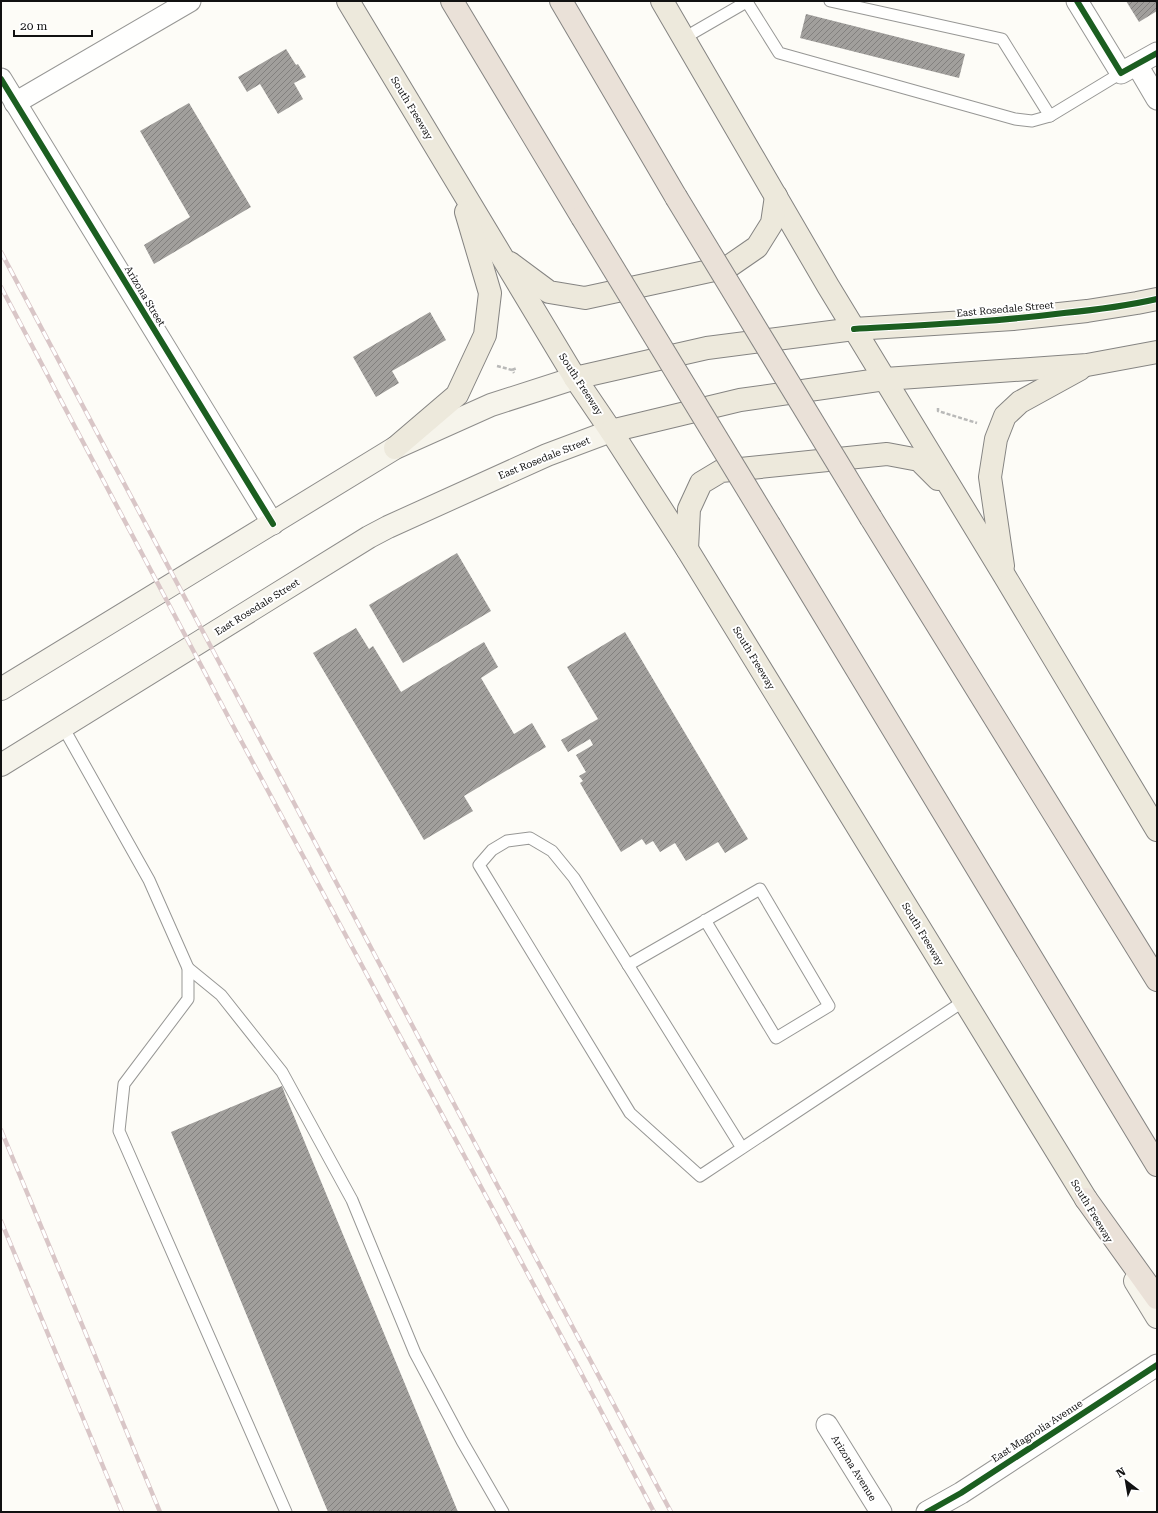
<svg xmlns="http://www.w3.org/2000/svg" width="1158" height="1513" font-family="'Roboto Serif',serif">
	<style>
		.building { fill: url(#building-hatch) }
		.lines { fill: none; stroke-linecap: round; stroke-linejoin: round }
		.service-casing { stroke: #979795; stroke-width: 13 }
		.minor-casing { stroke: #979795; stroke-width: 23 }
		.secondary-casing { stroke: #8e8d8b; stroke-width: 24 }
		.primary-casing { stroke: #858482; stroke-width: 24 }
		.motorway-casing { stroke: #858482; stroke-width: 24 }
		.path { stroke: #b9b9b8; stroke-width: 2.5; stroke-dasharray: 4 2; stroke-linecap: butt }
		.service { stroke: #fffffe; stroke-width: 11 }
		.minor { stroke: #fffffe; stroke-width: 21 }
		.secondary { stroke: #f6f4eb; stroke-width: 22 }
		.primary { stroke: #ede9dc; stroke-width: 22 }
		.motorway { stroke: #eae1d8; stroke-width: 22 }
		.rail-casing { stroke: #d9c6c7; stroke-width: 4.5 }
		.rail { stroke: #fff; stroke-width: 3; stroke-dasharray: 9; stroke-linecap: butt }
		.motorway-bridge-casing { stroke: #858482; stroke-width: 24; stroke-linecap: butt }
		.motorway-bridge { stroke: #eae1d8; stroke-width: 22 }
		.cycleway-casing { stroke: #fff; stroke-width: 8 }
		.cycleway { stroke: #1b5e20; stroke-width: 6 }
		.labels { text-anchor: middle; dominant-baseline: central; stroke-width: 4; stroke-linejoin: round; paint-order: stroke }
		.street-label { font-size: 10px; fill: #111; stroke: #fff }
	</style>
	<defs>
		<pattern id="building-hatch" width="6" height="6" patternUnits="userSpaceOnUse"><rect width="6" height="6" fill="#a19f9c"/><path d="M-1 1l2-2M0 6l6-6M5 7l2-2" fill="none" stroke="#82807e"/></pattern>
	</defs>
	<rect width="100%" height="100%" fill="#fdfcf7"/>
	<g class="building">
		<polygon points="1126,1 1157,1 1157,11 1139,22"/>
		<polygon points="806,14 965,54 959,78 800,38"/>
		<polygon points="286,49 296,65 298,64 306,77 294,83 303,99 278,114 260,84 247,92 238,77"/>
		<polygon points="189,103 251,207 154,264 144,245 190,217 140,131"/>
		<polygon points="430,312 446,340 392,371 399,383 376,397 353,357"/>
		<polygon points="457,553 491,611 403,663 369,605"/>
		<polygon points="356,628 369,649 373,646 401,692 484,642 498,667 481,678 514,734 532,723 546,747 464,796 473,811 424,840 313,653"/>
		<polygon points="625,632 748,839 725,853 718,842 686,861 675,843 660,852 653,841 646,845 642,839 621,852 580,783 583,781 579,776 586,772 576,755 593,745 590,739 568,752 561,740 598,719 567,667"/>
		<polygon points="282,1086 286,1097 458,1512 328,1512 171,1132"/>
	</g>
	<g class="lines">
		<g class="service-casing">
			<g id="service">
				<polyline points="830,1 1002,39 1050,116"/>
				<polyline points="747,2 779,53 1015,119 1032,121 1050,116 1121,73"/>
				<polyline points="684,38 748,1"/>
				<polyline points="63,727 149,880 188,968 188,999 124,1084 119,1131 286,1512"/>
				<polyline points="628,965 760,889 829,1006 776,1038 705,920"/>
				<polyline points="188,968 221,995 282,1072 352,1200 415,1353 462,1441 503,1512"/>
				<path d="M742,1148L574,878L552,851L530,838L507,841L492,850L479,865L630,1113L700,1176C788,1118 876,1059 964,1001"/>
			</g>
		</g>
		<g class="minor-casing">
			<g id="minor">
				<polyline points="1077,1 1121,73 1157,53"/>
				<polyline points="1137,65 1157,99"/>
				<polyline points="1,79 273,524"/>
				<polyline points="15,103 190,1"/>
				<polyline points="827,1425 881,1512"/>
				<polyline points="927,1512 961,1493 1157,1365"/>
			</g>
		</g>
		<g class="secondary-casing">
			<g id="secondary">
				<polyline points="1,689 395,448 491,405 575,378"/>
				<polyline points="1,765 369,537 388,527 547,455 611,431"/>
				<polyline points="1135,1281 1157,1317"/>
			</g>
		</g>
		<g class="primary-casing">
			<g id="primary">
				<polyline points="348,1 575,378 611,431 687,549 1086,1199"/>
				<polyline points="662,1 828,286 1004,575 1157,830"/>
				<polyline points="510,263 549,292 585,298 728,267 757,247 772,223 776,196"/>
				<polyline points="575,378 707,348 854,329 1013,319 1087,311 1137,303 1157,299"/>
				<polyline points="611,431 740,400 885,379 1087,365 1157,352"/>
				<polyline points="395,448 457,395 485,335 490,293 466,212"/>
				<polyline points="687,549 689,509 701,483 721,471 887,454 919,460 938,479"/>
				<polyline points="1003,566 990,477 996,439 1005,416 1020,402 1080,369"/>
			</g>
		</g>
		<g class="motorway-casing">
			<g id="motorway">
				<polyline points="452,1 582,217"/>
				<polyline points="561,1 676,197"/>
				<polyline points="871,518 1157,980"/>
				<polyline points="770,526 1157,1165"/>
				<polyline points="1086,1199 1157,1298"/>
			</g>
		</g>
		<g class="path">
			<polyline points="497,366 512,370 514,373"/>
			<polyline points="512,370 517,368"/>
			<polyline points="938,408 938,411 977,423"/>
		</g>
		<use href="#service" class="service"/>
		<use href="#minor" class="minor"/>
		<use href="#secondary" class="secondary"/>
		<use href="#primary" class="primary"/>
		<use href="#motorway" class="motorway"/>
		<g class="rail-casing">
			<g id="rail">
				<polyline points="1,252 671,1512"/>
				<polyline points="1,287 231,722 580,1371 654,1512"/>
				<polyline points="1,1130 160,1512"/>
				<polyline points="1,1221 122,1512"/>
			</g>
		</g>
		<use href="#rail" class="rail"/>
		<g class="motorway-bridge-casing">
			<g id="motorway-bridge">
				<polyline points="676,197 871,518"/>
				<polyline points="582,217 770,526"/>
			</g>
		</g>
		<use href="#motorway-bridge" class="motorway-bridge"/>
		<g class="cycleway-casing">
			<g id="cycleway">
				<polyline points="1077,1 1121,73 1157,53"/>
				<polyline points="1,79 273,524"/>
				<path d="M854,329C924,325 994,322 1064,313C1095,310 1126,306 1157,299"/>
				<polyline points="927,1512 961,1493 1157,1365"/>
			</g>
		</g>
		<use href="#cycleway" class="cycleway"/>
	</g>
	<g class="labels">
		<g class="street-label">
			<text transform="translate(412 108) rotate(59)">South Freeway</text>
			<text transform="translate(145 296) rotate(59)">Arizona Street</text>
			<text transform="translate(1005 309) rotate(-5)">East Rosedale Street</text>
			<text transform="translate(581 384) rotate(57)">South Freeway</text>
			<text transform="translate(544 458) rotate(-22)">East Rosedale Street</text>
			<text transform="translate(257 607) rotate(-32)">East Rosedale Street</text>
			<text transform="translate(754 658) rotate(59)">South Freeway</text>
			<text transform="translate(923 934) rotate(59)">South Freeway</text>
			<text transform="translate(1092 1211) rotate(59)">South Freeway</text>
			<text transform="translate(1037 1431) rotate(-33)">East Magnolia Avenue</text>
			<text transform="translate(854 1468) rotate(58)">Arizona Avenue</text>
		</g>
	</g>
	<rect width="1158" height="1513" fill="none" stroke="#111111" stroke-width="4"/>
	<g transform="translate(1126 1481) rotate(329)" stroke="#ffffff" stroke-width="3" paint-order="stroke">
	<path d="M0-3L7 15L0 10L-7 15Z" fill="#111111"/>
	<text y="-6" font-size="11" font-weight="bold" text-anchor="middle" fill="#111111">N</text>
	</g>
	<path d="M14 30v6h78v-6" fill="none" stroke="#111111" stroke-width="2"/>
	<text x="20" y="30" font-size="12" fill="#111111" stroke="#ffffff" stroke-width="3" paint-order="stroke">20 m</text>
</svg>
